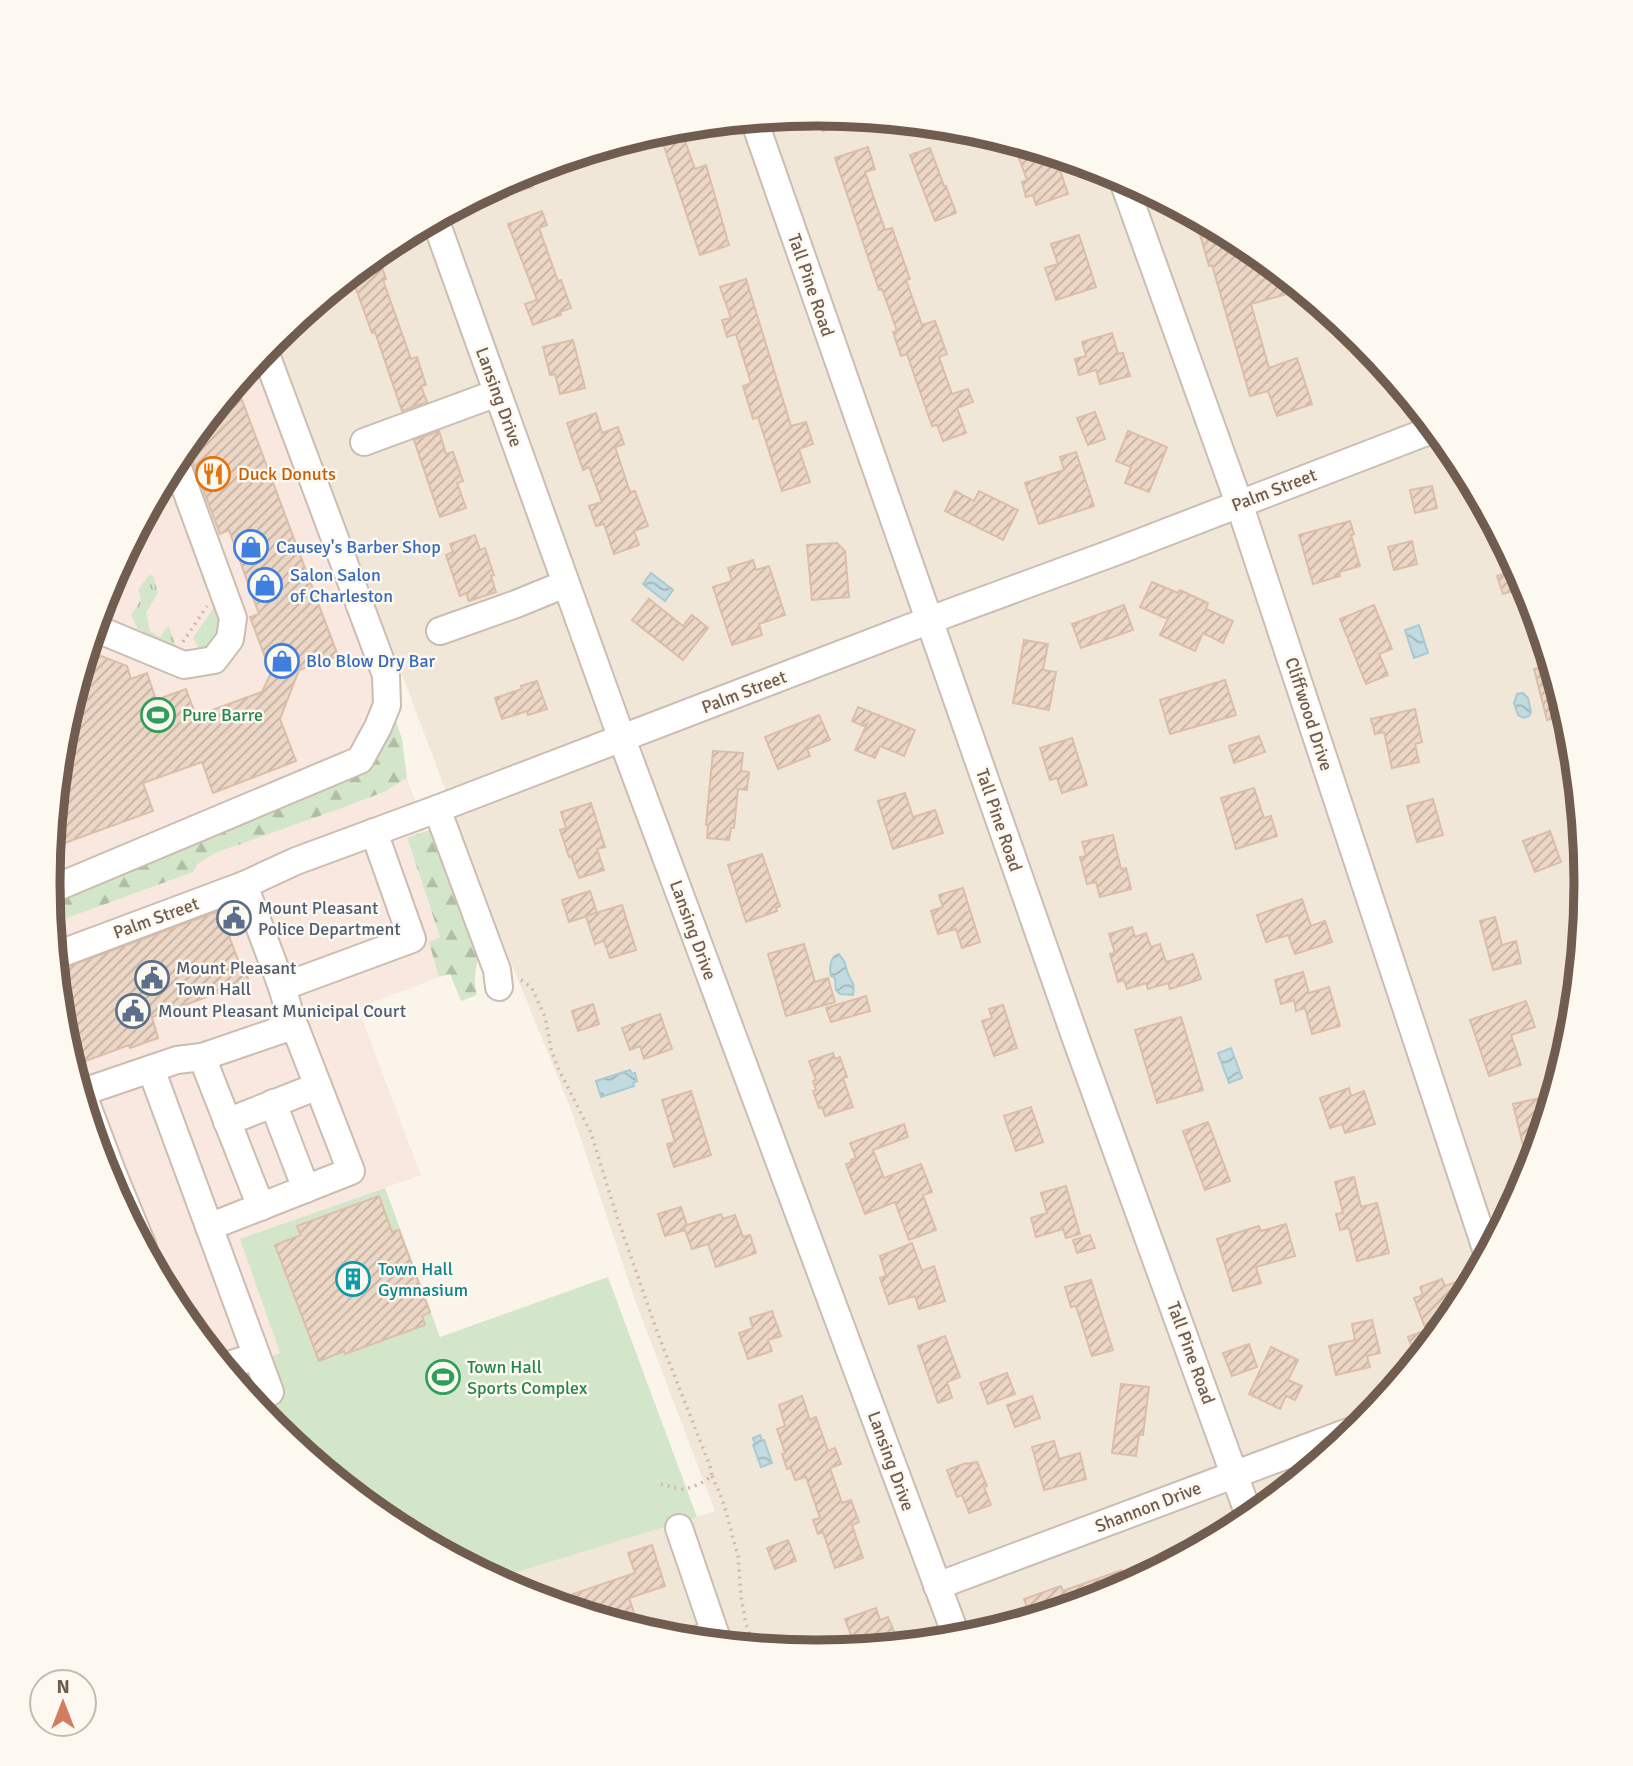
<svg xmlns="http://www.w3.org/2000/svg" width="1633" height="1766" font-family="Signika,sans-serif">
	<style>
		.residential { fill: #f1e7d9 }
		.commercial { fill: #f9e8df }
		.grass { fill: url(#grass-tufts) }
		.forest { fill: url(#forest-firs) }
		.pitch { fill: #d4e6ca }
		.water { fill: url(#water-waves); stroke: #a8cad2; stroke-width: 2 }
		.building { fill: url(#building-hatch); stroke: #dcbea8; stroke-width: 2 }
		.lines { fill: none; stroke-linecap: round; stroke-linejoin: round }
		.minor-casing { stroke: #cbbdb1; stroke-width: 30 }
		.path { stroke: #d1b9a8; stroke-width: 3.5; stroke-dasharray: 2 5; stroke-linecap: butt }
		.minor { stroke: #fff; stroke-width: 26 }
		.labels { text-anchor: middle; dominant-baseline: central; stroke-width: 5; stroke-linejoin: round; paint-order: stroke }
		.street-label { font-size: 18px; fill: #715d50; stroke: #fdf8f0 }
		.food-label { font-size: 18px; fill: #c56008; stroke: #fdf8f0; text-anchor: start }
		.shop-label { font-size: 18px; fill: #366cbe; stroke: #fdf8f0; text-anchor: start }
		.leisure-label { font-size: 18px; fill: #27864d; stroke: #fdf8f0; text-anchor: start }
		.service-label { font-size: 18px; fill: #4e5e75; stroke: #fdf8f0; text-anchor: start }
		.culture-label { font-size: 18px; fill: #0d838f; stroke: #fdf8f0; text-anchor: start }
		.rim { fill: none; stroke: #715d50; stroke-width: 9 }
	</style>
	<defs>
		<pattern id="grass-tufts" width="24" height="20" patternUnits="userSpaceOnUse" patternTransform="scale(1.75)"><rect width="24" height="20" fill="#d4e6ca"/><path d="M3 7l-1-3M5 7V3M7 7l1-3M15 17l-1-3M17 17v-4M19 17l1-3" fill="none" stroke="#b0bea6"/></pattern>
		<pattern id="forest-firs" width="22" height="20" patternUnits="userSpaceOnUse" patternTransform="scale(1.75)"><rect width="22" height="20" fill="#d4e6ca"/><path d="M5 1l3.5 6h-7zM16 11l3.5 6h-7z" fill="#b0bea6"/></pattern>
		<pattern id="water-waves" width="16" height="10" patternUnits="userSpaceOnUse" patternTransform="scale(1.75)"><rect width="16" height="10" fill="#c1dbe1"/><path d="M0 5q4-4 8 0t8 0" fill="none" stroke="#a1b5b9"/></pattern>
		<pattern id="building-hatch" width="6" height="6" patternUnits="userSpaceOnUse" patternTransform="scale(1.75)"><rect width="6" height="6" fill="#ecd6c5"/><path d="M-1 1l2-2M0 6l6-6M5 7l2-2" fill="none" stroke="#c4b1a2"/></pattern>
	</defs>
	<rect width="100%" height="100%" fill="#faf4ea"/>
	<polygon class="residential" points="817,114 967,129 1111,172 1244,244 1361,339 1456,456 1527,589 1571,733 1586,883 1571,1033 1527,1178 1456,1311 1360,1427 1244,1523 1111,1594 966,1638 816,1652 666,1637 522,1594 494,1579 715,1511 635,1300 570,1107 505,948 275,337 389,243 522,172 667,128"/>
	<g class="commercial">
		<polygon points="275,337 395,657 398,681 395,718 388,739 370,764 47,883 62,733 106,588 177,455"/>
		<polygon points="407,778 426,831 407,839 440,938 430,943 439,977 358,1008 421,1175 241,1239 281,1353 239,1370 244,1384 239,1386 177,1310 106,1177 62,1033 51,924 193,872 198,864 215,853 342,808 386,791"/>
	</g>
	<g class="grass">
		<polygon points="149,575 153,576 158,593 146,613 150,631 160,637 167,627 169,627 176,646 173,649 170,649 137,628 131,615 141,600 138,590"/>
		<polygon points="216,607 223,626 211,652 200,650 193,638 213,609"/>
	</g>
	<g class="forest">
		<polygon points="395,718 402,739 407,778 386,791 342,808 215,853 198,864 193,872 51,924 49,900 369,764 388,739"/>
		<path d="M432,829L478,950C478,968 472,976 477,995L461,1001L450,974L439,977L429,942L440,937L407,838Z"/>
	</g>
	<polygon class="pitch" points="385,1188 440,1337 608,1277 697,1517 494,1579 389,1522 272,1427 239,1386 244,1384 238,1370 280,1353 240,1239"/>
	<g class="water">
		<polygon points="651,573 673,590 665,601 643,584"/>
		<polygon points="1419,625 1428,653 1414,658 1405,630"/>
		<polygon points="1523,693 1528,698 1531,712 1529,716 1524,718 1518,715 1514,703 1517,694"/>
		<path d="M839,954C845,962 845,962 847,971C850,982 856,981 853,995L840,994L836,990L835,978L831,976C829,968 830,956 839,954Z"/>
		<polygon points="1231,1048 1242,1078 1229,1083 1218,1053"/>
		<polygon points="630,1070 632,1074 635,1073 637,1081 633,1083 634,1086 601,1097 596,1081"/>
		<polygon points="760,1435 762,1440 764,1440 772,1463 761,1467 753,1445 755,1443 753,1438"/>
	</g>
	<g class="building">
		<polygon points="817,114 831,115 861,118 823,131"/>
		<polygon points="680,127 695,169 706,165 729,245 700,255 659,131"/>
		<polygon points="1026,146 1055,155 1068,194 1036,205 1033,195 1026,197 1022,182 1027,180 1016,150"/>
		<polygon points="868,147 875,169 865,172 885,230 892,228 910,279 906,280 922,325 935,321 947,354 939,357 952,394 968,389 973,402 957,408 966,433 943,441 937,425 932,426 907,354 901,356 893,332 897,331 882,289 879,290 835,158"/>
		<polygon points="930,148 944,186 946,186 956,213 935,221 910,155"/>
		<polygon points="527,173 532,187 480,203 477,196 511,178"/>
		<polygon points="542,211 547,225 539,228 558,281 561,280 571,308 560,312 561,315 533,325 525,304 537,300 508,224"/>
		<polygon points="1195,217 1244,244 1291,282 1294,292 1251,304 1269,368 1297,358 1312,404 1277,416 1268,391 1250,396 1212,265 1209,266"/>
		<polygon points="1079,235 1096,287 1056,300 1045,268 1058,264 1051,244"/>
		<polygon points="377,253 386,279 383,280 411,359 417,357 426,385 421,386 427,402 402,411 375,332 372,333 351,275"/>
		<polygon points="746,279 791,426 806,422 813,444 799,449 810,482 782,491 758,417 753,419 743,386 751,383 736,334 727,337 722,320 731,318 720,287"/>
		<polygon points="1112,333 1118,354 1123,353 1130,376 1100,384 1096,370 1079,375 1075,359 1086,356 1082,342"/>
		<polygon points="573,340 585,388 560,394 555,374 550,375 543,347"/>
		<polygon points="236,384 338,656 299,670 280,719 296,761 213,793 202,762 143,783 153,811 51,848 62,733 85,658 96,654 127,666 131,679 147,673 156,700 186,689 196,716 262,692 271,673 250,617 259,614 229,530 220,534 186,444"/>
		<polygon points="1095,412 1105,439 1088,445 1077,418"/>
		<polygon points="596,413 602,433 618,427 624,444 615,447 630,492 635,491 648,526 634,531 639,545 614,554 604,524 596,526 589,506 602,502 589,467 583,470 567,423"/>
		<polygon points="439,431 446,454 453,452 463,481 457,483 466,508 440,517 414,440"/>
		<polygon points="1128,431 1167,447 1149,492 1125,483 1131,467 1116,461"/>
		<polygon points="1076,452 1094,506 1039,524 1025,483 1064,470 1060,457"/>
		<polygon points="1432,486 1437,508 1415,513 1410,490"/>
		<polygon points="955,491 974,501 979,491 1018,510 1003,540 945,511"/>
		<polygon points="1350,521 1354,534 1351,535 1360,566 1339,572 1340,576 1313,584 1299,535"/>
		<polygon points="475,535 480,550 485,548 494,575 491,576 496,592 469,601 466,593 460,596 446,555 453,552 450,544"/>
		<polygon points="1412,541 1417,564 1394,570 1388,547"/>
		<polygon points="837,543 845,551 849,597 812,600 807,545"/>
		<polygon points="753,560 756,570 769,566 785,615 759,624 762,635 732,645 713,587 732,581 728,568"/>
		<polygon points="1517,570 1526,587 1503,594 1497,576"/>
		<polygon points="1152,582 1178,593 1180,590 1208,603 1206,609 1233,621 1223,643 1203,633 1195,651 1160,635 1169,617 1165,618 1140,607"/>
		<polygon points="649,599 683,626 692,615 708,628 683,660 632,620"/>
		<polygon points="1124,605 1133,630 1081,648 1072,624"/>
		<polygon points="1374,605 1392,649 1379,654 1388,675 1366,684 1340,619"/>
		<polygon points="1024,640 1048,644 1043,670 1056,672 1049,710 1013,703"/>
		<polygon points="1550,665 1566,715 1547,720 1534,669"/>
		<polygon points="1225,680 1236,715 1170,734 1160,700"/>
		<polygon points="537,681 547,709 528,715 527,711 502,719 495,698 522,689 521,686"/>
		<polygon points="858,707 915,730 904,756 880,746 875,758 855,750 867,724 863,726 852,721"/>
		<polygon points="1415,709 1422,742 1415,744 1419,762 1392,768 1384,732 1375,734 1371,719"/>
		<polygon points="819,715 830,740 807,749 810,756 778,769 765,737"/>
		<polygon points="1259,736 1265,752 1234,763 1229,746"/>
		<polygon points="1072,738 1087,785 1062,793 1057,778 1050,780 1040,748"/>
		<polygon points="713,751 743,753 741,771 749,772 747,790 738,789 734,828 731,828 729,840 707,838 708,825 706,825"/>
		<polygon points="1254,788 1264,818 1271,816 1277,836 1236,849 1221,798"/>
		<polygon points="905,793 913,817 935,810 943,833 893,849 878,801"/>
		<polygon points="1433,799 1443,835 1417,842 1407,806"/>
		<polygon points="591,803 605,847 597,849 604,870 579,878 571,856 569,857 560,830 566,828 561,812"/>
		<polygon points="1550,831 1561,862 1535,872 1523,841"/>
		<polygon points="1113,835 1121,869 1126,868 1131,889 1100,897 1096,882 1087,884 1080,857 1086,856 1082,842"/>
		<polygon points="762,854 780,906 776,908 777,911 746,922 728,865"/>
		<polygon points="963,888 980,942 962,948 956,929 938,934 931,911 943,907 939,895"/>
		<polygon points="590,891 597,913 569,922 562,900"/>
		<polygon points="1302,899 1311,926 1325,921 1332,942 1295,954 1288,935 1266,942 1257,915"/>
		<polygon points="235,905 244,931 229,936 242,970 245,970 250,985 233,991 231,988 152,1017 158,1038 130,1048 129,1045 72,1066 62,1033 56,971"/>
		<polygon points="622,905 636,950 610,958 604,941 595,944 586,916"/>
		<polygon points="1495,917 1502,945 1516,941 1521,963 1493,970 1480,921"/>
		<polygon points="1132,927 1135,937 1146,933 1151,947 1160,944 1166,962 1193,954 1201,979 1170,989 1168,983 1148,989 1146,983 1127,989 1124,980 1118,982 1110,954 1115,953 1109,934"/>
		<polygon points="804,944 815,982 828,978 835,1002 786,1016 768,954"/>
		<polygon points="1303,972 1309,993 1329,987 1340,1026 1312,1034 1305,1008 1296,1011 1294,1000 1281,1004 1275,980"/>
		<polygon points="866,996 870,1011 831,1022 826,1008"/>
		<polygon points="1526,1001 1535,1027 1511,1035 1521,1065 1489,1076 1470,1020"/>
		<polygon points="593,1004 599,1024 578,1031 572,1011"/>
		<polygon points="1003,1005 1017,1048 994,1056 982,1021 992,1018 989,1009"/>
		<polygon points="660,1014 672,1049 644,1059 640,1046 630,1050 622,1028"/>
		<polygon points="1181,1017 1203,1090 1157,1103 1135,1030"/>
		<polygon points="833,1053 835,1059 840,1057 847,1077 843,1078 853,1107 825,1116 822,1107 819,1108 813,1091 816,1090 813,1081 816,1080 809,1061"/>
		<polygon points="1349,1088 1351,1096 1364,1091 1375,1124 1345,1133 1342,1124 1330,1128 1320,1098"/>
		<polygon points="691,1091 711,1155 674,1167 667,1144 675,1142 662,1100"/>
		<polygon points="1540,1098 1545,1119 1529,1170 1513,1104"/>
		<polygon points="1031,1107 1043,1142 1016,1151 1004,1116"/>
		<polygon points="1208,1122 1230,1181 1205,1190 1183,1131"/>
		<polygon points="904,1124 908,1137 873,1150 884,1178 921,1164 932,1192 923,1195 936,1230 909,1240 895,1202 865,1214 846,1164 852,1162 851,1160 856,1158 850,1143"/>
		<polygon points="1354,1177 1361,1207 1377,1203 1389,1253 1357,1261 1349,1228 1340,1230 1336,1214 1343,1213 1335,1182"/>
		<polygon points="1066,1186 1080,1234 1066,1238 1063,1229 1036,1237 1031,1218 1047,1213 1041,1193"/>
		<polygon points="379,1196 392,1232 399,1230 430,1312 422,1316 425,1325 345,1354 344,1351 319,1361 275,1245 301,1235 297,1226"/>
		<polygon points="681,1207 687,1225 721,1214 723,1219 735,1215 743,1237 750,1235 756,1253 716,1267 708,1244 692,1249 685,1230 665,1236 658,1214"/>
		<polygon points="1286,1224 1295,1256 1256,1267 1261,1283 1233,1291 1217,1239 1259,1226 1261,1231"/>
		<polygon points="1090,1235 1095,1248 1077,1253 1073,1240"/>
		<polygon points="912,1243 922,1271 934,1266 945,1301 919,1309 915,1296 889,1304 880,1278 886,1276 880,1256"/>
		<polygon points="1442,1279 1445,1286 1456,1282 1462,1300 1456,1311 1416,1359 1408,1337 1426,1330 1414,1298 1423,1295 1420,1287"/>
		<polygon points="1091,1280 1113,1350 1092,1356 1076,1306 1071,1307 1065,1287"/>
		<polygon points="772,1311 781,1336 768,1340 772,1351 748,1359 739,1333 753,1328 750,1318"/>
		<polygon points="1372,1320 1380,1353 1367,1356 1370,1367 1336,1375 1329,1346 1355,1340 1352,1324"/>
		<polygon points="945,1336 960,1377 947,1382 952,1398 938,1403 918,1346"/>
		<polygon points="1249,1344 1257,1367 1232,1376 1223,1353"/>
		<polygon points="1271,1347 1298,1360 1288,1380 1302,1386 1295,1400 1286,1396 1280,1409 1249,1394"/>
		<polygon points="1007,1373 1015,1394 988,1404 980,1383"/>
		<polygon points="1121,1384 1149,1387 1143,1435 1139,1435 1136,1456 1112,1453"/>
		<polygon points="802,1396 810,1420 816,1417 828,1451 835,1448 841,1464 830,1468 842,1503 851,1500 859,1522 852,1525 863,1558 835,1568 823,1532 818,1534 813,1520 820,1518 806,1477 795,1480 791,1468 787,1469 782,1454 785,1453 777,1429 785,1426 779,1405"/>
		<polygon points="1032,1396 1040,1418 1015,1427 1007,1405"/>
		<polygon points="1054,1441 1059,1459 1080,1453 1086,1479 1044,1490 1032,1447"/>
		<polygon points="977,1462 987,1486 984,1487 991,1505 969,1513 962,1495 957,1497 947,1470 966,1463 967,1464"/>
		<polygon points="788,1540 796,1561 775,1569 767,1548"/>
		<polygon points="652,1545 665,1586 629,1598 640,1630 580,1611 573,1594 635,1573 628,1553"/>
		<polygon points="1122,1570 1127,1585 1111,1594 1022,1621 1027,1607 1024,1599 1061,1586 1063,1591"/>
		<polygon points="876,1608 880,1620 888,1617 898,1642 890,1645 856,1648 845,1619"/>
	</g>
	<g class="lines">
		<g class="minor-casing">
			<g id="minor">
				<polyline points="754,120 1076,1039 1250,1518"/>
				<polyline points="1122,178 1239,503 1487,1252"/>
				<polyline points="435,219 622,739 957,1638"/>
				<polyline points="364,442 497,393"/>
				<polyline points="440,631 516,604 565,584"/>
				<polyline points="92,635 102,631 184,665 214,660 230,639 233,618 175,460"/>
				<polyline points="437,809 497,970 499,987"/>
				<polyline points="48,891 360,760 378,727 387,705 386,675 264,349"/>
				<polyline points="54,956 244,885 296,861 437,809 930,620 1115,552 1434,429"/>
				<polyline points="282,987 412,939 374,832"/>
				<polyline points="202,1057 261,1207"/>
				<polyline points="151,1069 270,1392"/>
				<polyline points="82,1092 113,1174 143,1247"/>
				<polyline points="80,1093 177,1060 202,1057 284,1029 290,1014 282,987 244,885"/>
				<polyline points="273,1103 306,1189"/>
				<polyline points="227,1122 318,1086"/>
				<polyline points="209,1227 351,1171 290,1014"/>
				<polyline points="223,1367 256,1356"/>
				<polyline points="679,1528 715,1633 696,1640"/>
				<polyline points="937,1586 1359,1428"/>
			</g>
		</g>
		<g class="path">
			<polyline points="183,642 207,606"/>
			<path d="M521,980L532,988L545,1017L551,1049L558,1068L591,1133L616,1214L658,1334L710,1466L712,1476C704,1482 693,1488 683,1489C675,1489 667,1484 658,1484"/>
			<polyline points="712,1476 723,1501 738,1556 741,1597 746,1624 754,1646"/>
		</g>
		<use href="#minor" class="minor"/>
	</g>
	<defs>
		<g id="restaurant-ring" transform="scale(1.75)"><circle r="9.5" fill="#fdf8f0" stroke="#e8710a" stroke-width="1.5"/><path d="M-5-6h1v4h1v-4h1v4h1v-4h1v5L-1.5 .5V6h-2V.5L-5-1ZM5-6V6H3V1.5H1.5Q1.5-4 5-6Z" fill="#e8710a"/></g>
		<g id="shop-ring" transform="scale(1.75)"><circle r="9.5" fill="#fdf8f0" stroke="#3f7fe0" stroke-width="1.5"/><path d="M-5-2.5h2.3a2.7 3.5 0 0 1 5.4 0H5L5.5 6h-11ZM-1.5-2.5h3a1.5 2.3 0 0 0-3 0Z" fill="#3f7fe0"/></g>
		<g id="stadium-ring" transform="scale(1.75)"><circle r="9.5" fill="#fdf8f0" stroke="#2e9e5b" stroke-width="1.5"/><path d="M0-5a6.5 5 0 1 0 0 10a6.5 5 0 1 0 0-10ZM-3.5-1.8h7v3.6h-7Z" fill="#2e9e5b"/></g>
		<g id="civic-ring" transform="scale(1.75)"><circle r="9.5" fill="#fdf8f0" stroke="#5c6f8a" stroke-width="1.5"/><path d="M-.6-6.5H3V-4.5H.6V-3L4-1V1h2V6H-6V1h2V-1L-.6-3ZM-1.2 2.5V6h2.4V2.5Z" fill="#5c6f8a"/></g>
		<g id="building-ring" transform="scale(1.75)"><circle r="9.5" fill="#fdf8f0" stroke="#0f9aa8" stroke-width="1.5"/><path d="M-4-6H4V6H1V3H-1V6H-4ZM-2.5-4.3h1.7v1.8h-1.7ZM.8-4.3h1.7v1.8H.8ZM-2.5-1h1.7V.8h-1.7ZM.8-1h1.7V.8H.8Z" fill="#0f9aa8"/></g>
	</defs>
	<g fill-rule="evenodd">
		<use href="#restaurant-ring" x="213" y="474"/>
		<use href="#shop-ring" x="251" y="547"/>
		<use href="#shop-ring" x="265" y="585"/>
		<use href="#shop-ring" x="282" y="661"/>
		<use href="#stadium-ring" x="158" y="715"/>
		<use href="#civic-ring" x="234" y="918"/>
		<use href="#civic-ring" x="152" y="978"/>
		<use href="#civic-ring" x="133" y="1011"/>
		<use href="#building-ring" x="353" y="1279"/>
		<use href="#stadium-ring" x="443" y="1377"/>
	</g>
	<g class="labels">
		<g class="street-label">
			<text transform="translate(811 285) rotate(71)">Tall Pine Road</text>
			<text transform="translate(499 397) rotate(70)">Lansing Drive</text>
			<text transform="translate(1274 490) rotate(-21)">Palm Street</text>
			<text transform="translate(744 692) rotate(-21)">Palm Street</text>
			<text transform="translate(1309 714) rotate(72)">Cliffwood Drive</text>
			<text transform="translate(999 820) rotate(71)">Tall Pine Road</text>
			<text transform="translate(156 918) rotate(-20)">Palm Street</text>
			<text transform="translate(693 930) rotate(70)">Lansing Drive</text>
			<text transform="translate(1191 1353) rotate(70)">Tall Pine Road</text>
			<text transform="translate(891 1461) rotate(70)">Lansing Drive</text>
			<text transform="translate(1148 1507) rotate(-21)">Shannon Drive</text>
		</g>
		<g class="food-label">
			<text x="238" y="474">Duck Donuts</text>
		</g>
		<g class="shop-label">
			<text x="276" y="547">Causey's Barber Shop</text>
			<text x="290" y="575">Salon Salon<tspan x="290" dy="21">of Charleston</tspan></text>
			<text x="306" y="661">Blo Blow Dry Bar</text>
		</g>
		<g class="leisure-label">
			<text x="182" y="715">Pure Barre</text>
			<text x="467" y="1367">Town Hall<tspan x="467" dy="21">Sports Complex</tspan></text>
		</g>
		<g class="service-label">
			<text x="258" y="908">Mount Pleasant<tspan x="258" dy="21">Police Department</tspan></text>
			<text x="176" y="968">Mount Pleasant<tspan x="176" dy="21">Town Hall</tspan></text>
			<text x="158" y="1011">Mount Pleasant Municipal Court</text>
		</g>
		<g class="culture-label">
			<text x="378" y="1269">Town Hall<tspan x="378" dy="21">Gymnasium</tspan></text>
		</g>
	</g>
	<path d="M0 0H1633V1766H0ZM60 883a757 757 0 1 1 1514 0a757 757 0 1 1-1514 0Z" fill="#fdf8f0" fill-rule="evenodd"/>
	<path class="rim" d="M60 883a757 757 0 1 1 1514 0a757 757 0 1 1-1514 0Z"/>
	<g transform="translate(63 1703)"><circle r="33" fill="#fdf8f0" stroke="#c5bab0" stroke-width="2"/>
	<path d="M0-5L12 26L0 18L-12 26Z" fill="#d37d60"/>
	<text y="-10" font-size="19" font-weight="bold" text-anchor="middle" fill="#715d50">N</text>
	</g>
</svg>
